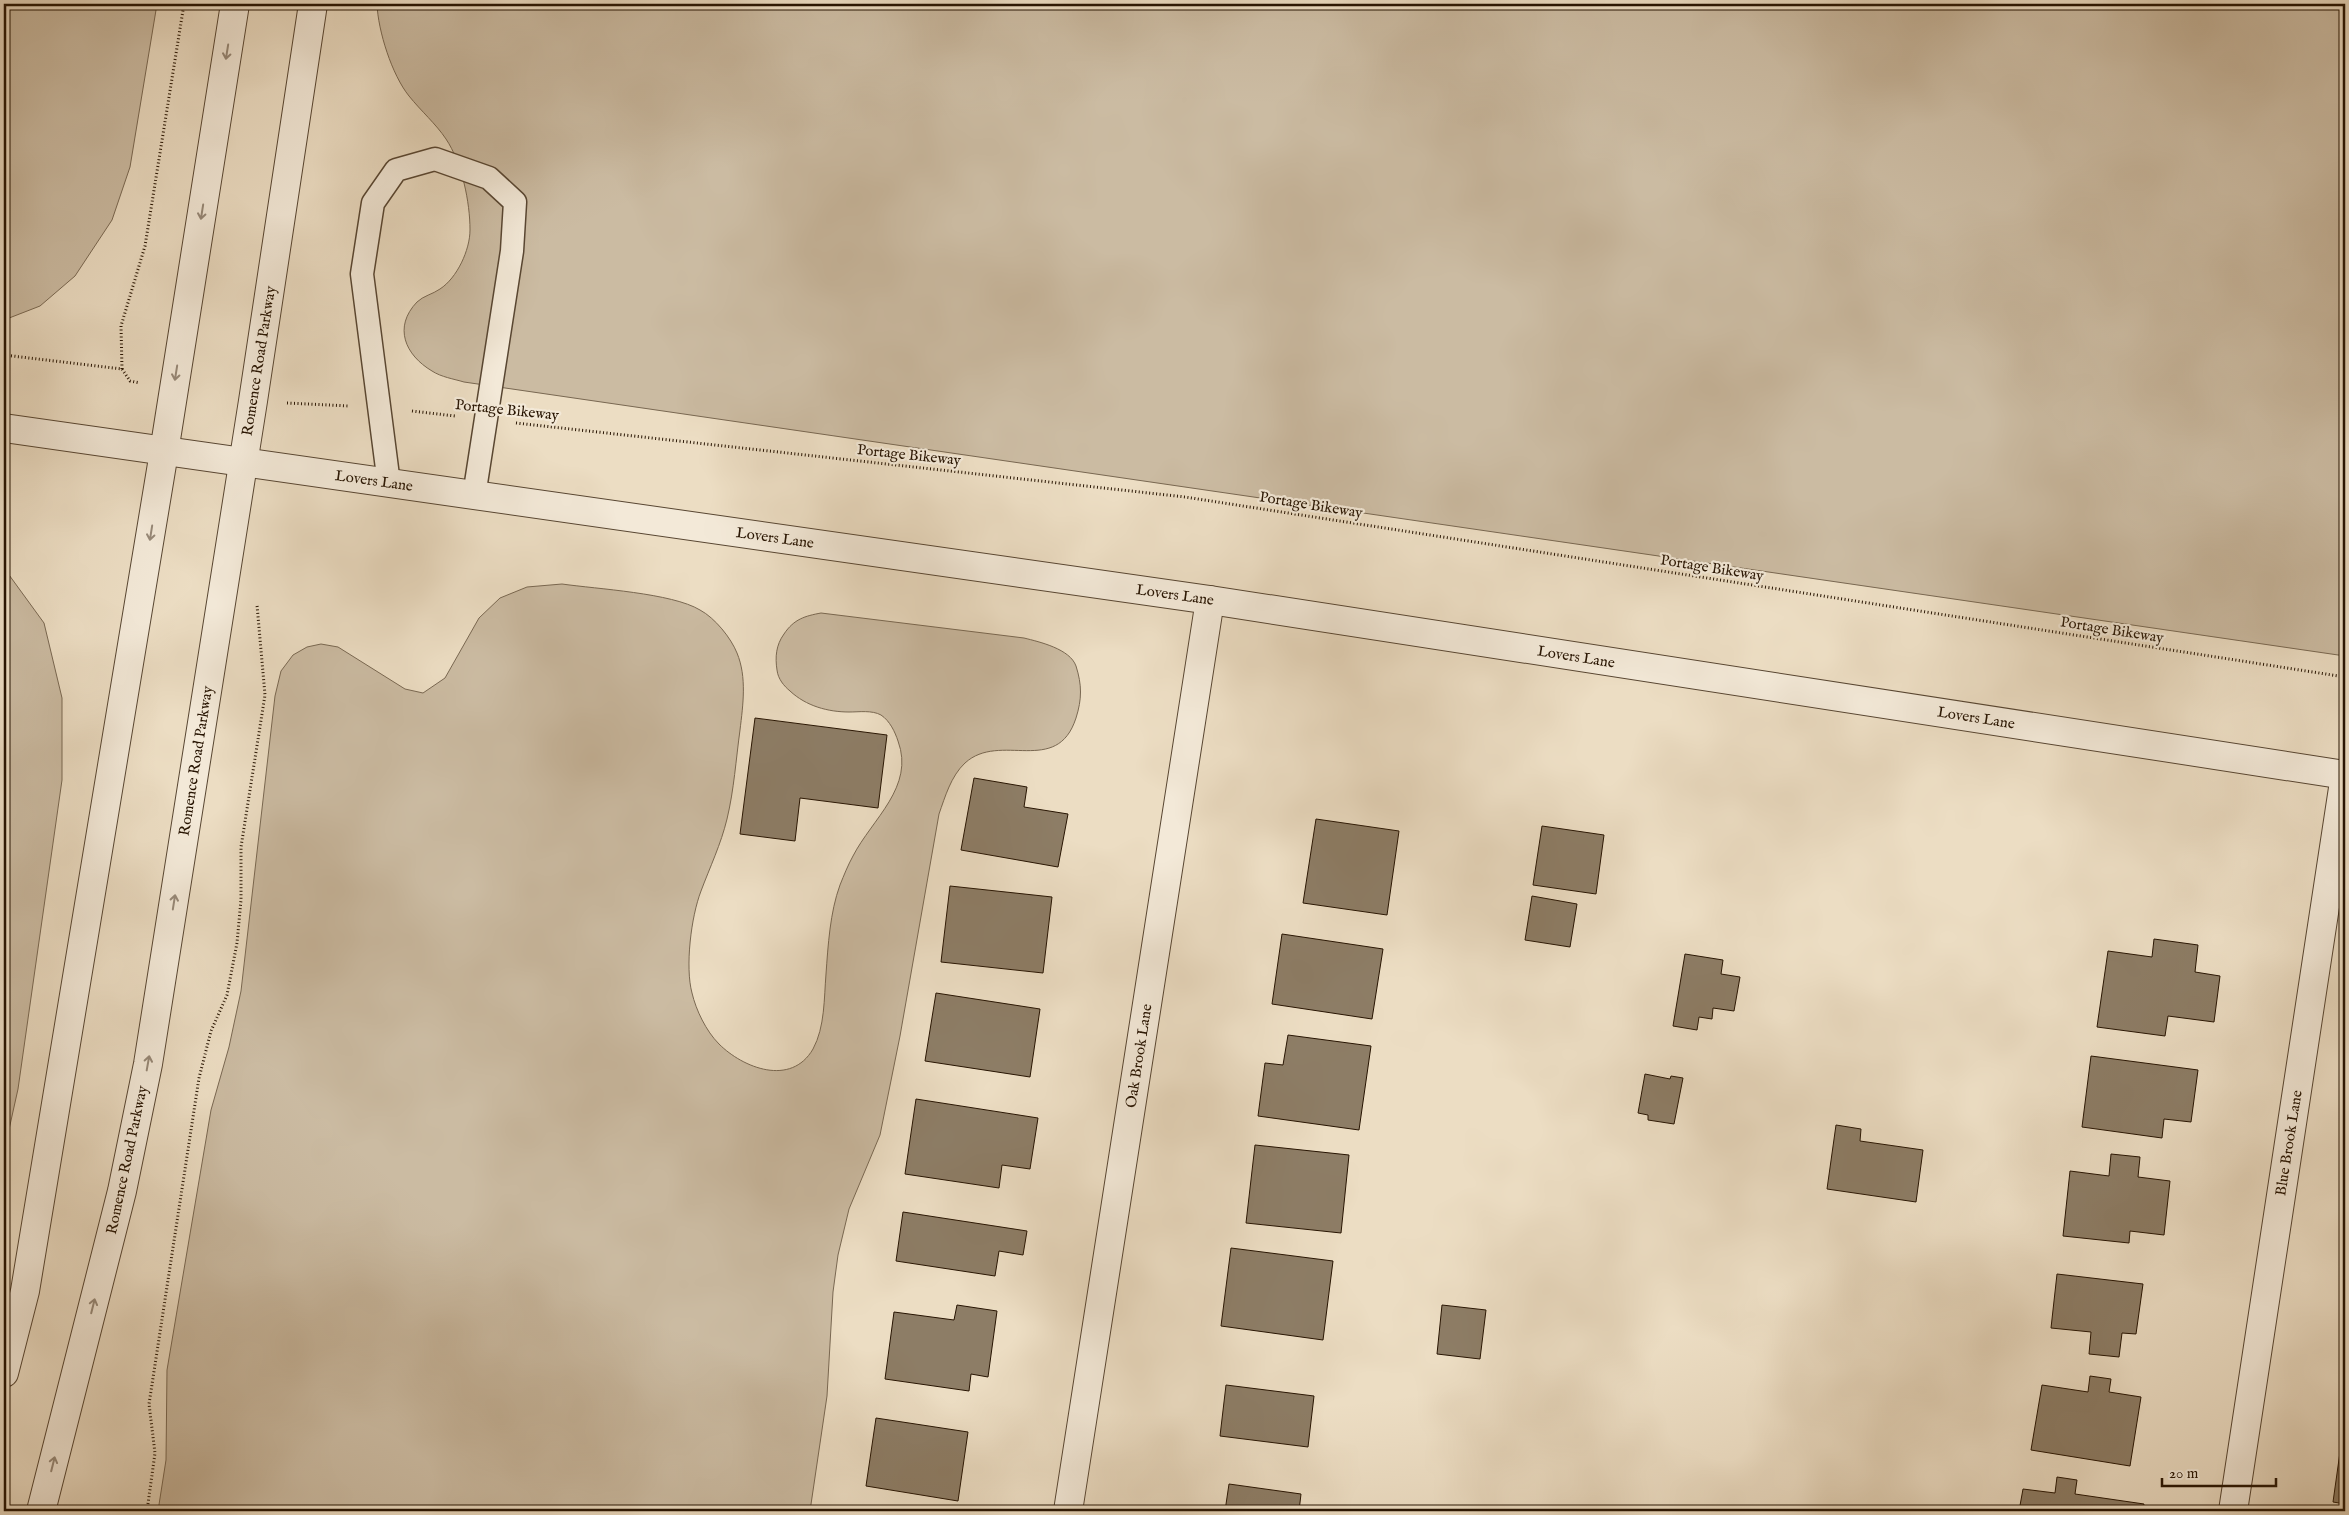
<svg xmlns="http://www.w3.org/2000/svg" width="2349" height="1515" font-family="'IM FELL English',serif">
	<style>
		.green { fill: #cbbba2; stroke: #796852 }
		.building { fill: #8d7d66; stroke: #271402 }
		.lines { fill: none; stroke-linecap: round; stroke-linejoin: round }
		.service-casing { stroke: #584632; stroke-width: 25 }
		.minor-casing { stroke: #584632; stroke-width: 30 }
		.tertiary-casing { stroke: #584632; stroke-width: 30 }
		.path { stroke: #271402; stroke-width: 3; stroke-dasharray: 1 2.5; stroke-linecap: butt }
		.service { stroke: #f3e9d8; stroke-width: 22 }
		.minor { stroke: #f3e9d8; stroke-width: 28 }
		.tertiary { stroke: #f3e9d8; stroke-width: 28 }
		.oneway { stroke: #978978 }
		.labels { text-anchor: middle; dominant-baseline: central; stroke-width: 4.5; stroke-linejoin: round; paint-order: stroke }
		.street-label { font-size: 15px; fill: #271402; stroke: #f3e9d8 }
	</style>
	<rect width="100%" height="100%" fill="#ecddc3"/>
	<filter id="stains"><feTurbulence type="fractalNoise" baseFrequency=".004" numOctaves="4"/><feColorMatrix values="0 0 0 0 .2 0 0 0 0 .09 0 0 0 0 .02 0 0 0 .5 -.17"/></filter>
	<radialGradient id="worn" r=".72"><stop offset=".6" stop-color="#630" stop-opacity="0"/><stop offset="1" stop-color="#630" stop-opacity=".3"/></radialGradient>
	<g class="green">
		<polygon points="4,4 157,4 130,167 112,220 75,276 40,306 4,320"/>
		<path d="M377,4H2345V656L464,382C454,379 441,377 432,371C405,355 393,327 417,302C423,296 433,294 440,289C457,278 470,250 470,230C470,202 462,163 446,139C436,124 421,111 409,96C392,75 378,31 377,4Z"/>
		<polygon points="4,568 44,623 62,698 62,780 18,1089 4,1152"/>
		<path d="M562,584C597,589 672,593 700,610C715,618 731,638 737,653C747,677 743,705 740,730C736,759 734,790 727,819C721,844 710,867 701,891C691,917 685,967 692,993C696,1010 706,1031 719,1044C743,1068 791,1087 813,1049C825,1027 824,998 826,974C828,946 830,912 840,885C844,875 848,865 853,856C872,819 915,787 898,741C895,732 890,721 881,715C872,710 859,712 849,712C828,712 806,706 790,691C784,686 778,679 777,670C775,657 776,645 784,634C794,619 805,616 821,613L1024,638C1040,642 1070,649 1076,666C1082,685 1082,699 1076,718C1057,777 1000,731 965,763C951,776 945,797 939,814L900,1036L880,1135L849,1209L838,1255L833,1292L827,1396L810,1511H158L166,1460L167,1370L211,1110L229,1047L241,991L275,696L281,671L293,655L307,647L321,644L338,647L405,689L423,693L445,678L479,618L500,598L527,587Z"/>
	</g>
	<g class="building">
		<polygon points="755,718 887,735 878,808 800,798 795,841 740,834"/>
		<polygon points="974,778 1027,787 1024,807 1068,814 1058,867 961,850"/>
		<polygon points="1316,819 1399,831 1387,915 1303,903"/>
		<polygon points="1542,826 1604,835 1596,894 1533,885"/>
		<polygon points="950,886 1052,897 1043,973 941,962"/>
		<polygon points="1532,896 1577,904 1570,947 1525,940"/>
		<polygon points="1282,934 1383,949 1372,1019 1272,1004"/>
		<polygon points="2154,939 2198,945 2195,972 2220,976 2214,1022 2168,1016 2165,1036 2097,1027 2108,951 2152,957"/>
		<polygon points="1685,954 1723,960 1721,974 1740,977 1734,1011 1713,1008 1712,1019 1699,1017 1697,1030 1673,1026"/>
		<polygon points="936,993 1040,1009 1030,1077 925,1061"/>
		<polygon points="1288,1035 1371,1046 1359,1130 1258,1116 1265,1063 1283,1065"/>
		<polygon points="2091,1056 2198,1070 2191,1122 2164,1119 2162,1138 2082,1127"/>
		<polygon points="1645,1074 1670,1079 1671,1076 1683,1078 1674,1124 1648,1120 1648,1115 1638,1113"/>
		<polygon points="916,1099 1038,1118 1030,1169 1002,1165 999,1188 905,1174"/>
		<polygon points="1836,1125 1861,1129 1860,1141 1923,1150 1916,1202 1827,1189"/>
		<polygon points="1255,1145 1349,1155 1341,1233 1246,1223"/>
		<polygon points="2111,1154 2140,1157 2138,1177 2170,1181 2164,1235 2130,1231 2129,1243 2063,1236 2070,1171 2109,1176"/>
		<polygon points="903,1212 1027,1231 1023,1255 999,1251 995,1276 896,1261"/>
		<polygon points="1231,1248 1333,1261 1323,1340 1221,1326"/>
		<polygon points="2057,1274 2143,1284 2136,1334 2122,1333 2119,1357 2089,1354 2091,1332 2051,1328"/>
		<polygon points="957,1305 997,1311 988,1377 971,1374 969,1391 885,1379 894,1312 954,1320"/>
		<polygon points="1442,1305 1486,1310 1480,1359 1437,1354"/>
		<polygon points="2090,1376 2111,1379 2109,1392 2141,1397 2130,1466 2031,1450 2042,1385 2088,1392"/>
		<polygon points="1226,1385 1314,1396 1308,1447 1220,1436"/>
		<polygon points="876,1418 968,1432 958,1501 866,1486"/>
		<polygon points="2341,1445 2345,1445 2345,1504 2333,1502"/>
		<polygon points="2057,1477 2077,1480 2075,1494 2144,1504 2143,1511 2019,1511 2023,1489 2055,1493"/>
		<polygon points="1229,1484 1301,1494 1299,1511 1225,1511"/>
	</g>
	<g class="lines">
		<g class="service-casing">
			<polyline id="service" points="389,484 362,274 373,203 396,170 435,159 489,178 515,202 512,251 474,496"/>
		</g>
		<g class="minor-casing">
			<g id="minor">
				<polyline points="1068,1511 1210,600"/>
				<polyline points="2233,1511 2345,775"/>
			</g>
		</g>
		<g class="tertiary-casing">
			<g id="tertiary">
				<polyline points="4,428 1210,600 2345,775"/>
				<polyline points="4,1373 25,1291 164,452 235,4"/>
				<polyline points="41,1511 122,1191 148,1064 253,401 313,4"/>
			</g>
		</g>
		<g class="path">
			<polyline points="4,355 122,369 130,381 140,383"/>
			<polyline points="122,369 121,326 145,246 184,4"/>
			<polyline points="287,403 349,406"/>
			<polyline points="412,411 455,416"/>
			<polyline points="516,423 1185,497 2345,677"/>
			<polyline points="147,1511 155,1453 149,1404 199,1078 211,1031 227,995 237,943 241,900 241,847 265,695 257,605"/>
		</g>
		<use href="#service" class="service"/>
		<use href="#minor" class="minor"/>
		<use href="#tertiary" class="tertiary"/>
	</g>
	<defs><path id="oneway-shaft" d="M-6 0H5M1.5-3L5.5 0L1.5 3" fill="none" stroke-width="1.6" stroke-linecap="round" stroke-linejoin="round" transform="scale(1.25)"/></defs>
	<g class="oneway">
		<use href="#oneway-shaft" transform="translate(227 52) rotate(99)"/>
		<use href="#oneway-shaft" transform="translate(202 212) rotate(99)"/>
		<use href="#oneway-shaft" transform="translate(176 373) rotate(99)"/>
		<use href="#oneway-shaft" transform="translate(151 533) rotate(99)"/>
		<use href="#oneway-shaft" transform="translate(174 902) rotate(-81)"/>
		<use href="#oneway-shaft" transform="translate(148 1063) rotate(-80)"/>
		<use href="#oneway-shaft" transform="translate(93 1306) rotate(-76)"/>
		<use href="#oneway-shaft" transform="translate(53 1464) rotate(-76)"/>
	</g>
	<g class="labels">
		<g class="street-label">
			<text transform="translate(259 361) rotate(-81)">Romence Road Parkway</text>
			<text transform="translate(507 410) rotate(6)">Portage Bikeway</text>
			<text transform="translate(909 455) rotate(6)">Portage Bikeway</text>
			<text transform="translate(374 481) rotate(8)">Lovers Lane</text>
			<text transform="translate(1311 505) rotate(9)">Portage Bikeway</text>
			<text transform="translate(775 538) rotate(8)">Lovers Lane</text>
			<text transform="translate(1712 568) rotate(9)">Portage Bikeway</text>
			<text transform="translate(1175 595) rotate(8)">Lovers Lane</text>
			<text transform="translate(2112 630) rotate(9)">Portage Bikeway</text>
			<text transform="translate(1576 657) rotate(9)">Lovers Lane</text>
			<text transform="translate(1976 718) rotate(9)">Lovers Lane</text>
			<text transform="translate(196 761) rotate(-81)">Romence Road Parkway</text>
			<text transform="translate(1139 1056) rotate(-81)">Oak Brook Lane</text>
			<text transform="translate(2289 1143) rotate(-81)">Blue Brook Lane</text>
			<text transform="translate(127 1160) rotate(-78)">Romence Road Parkway</text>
		</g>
	</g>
	<rect width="2349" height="1515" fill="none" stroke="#ecddc3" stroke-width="20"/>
	<rect x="5" y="5" width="2339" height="1505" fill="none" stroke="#271402" stroke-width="2.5"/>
	<rect x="10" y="10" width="2329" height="1495" fill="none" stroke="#271402"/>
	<path d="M2162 1478v8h114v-8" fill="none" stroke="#271402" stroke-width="2.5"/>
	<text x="2169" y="1478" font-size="15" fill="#271402" stroke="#f3e9d8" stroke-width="4" paint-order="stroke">20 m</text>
	<rect width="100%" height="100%" filter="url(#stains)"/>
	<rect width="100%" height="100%" fill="url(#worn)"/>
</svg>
